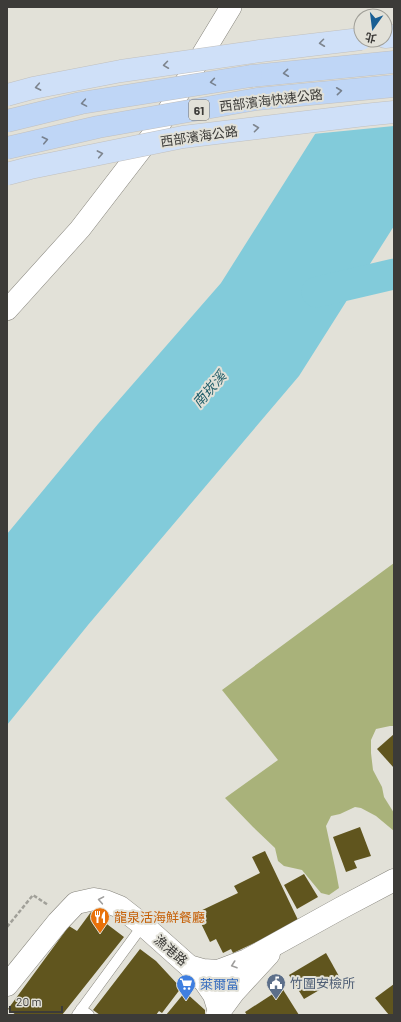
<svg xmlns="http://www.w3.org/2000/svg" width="401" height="1022" font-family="Barlow,'Noto Sans TC',sans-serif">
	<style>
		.forest { fill: #a9b27a }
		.water { fill: #82cbda }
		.pier { fill: #e2e1d8 }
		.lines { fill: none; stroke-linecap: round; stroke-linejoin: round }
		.river { stroke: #82cbda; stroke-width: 31 }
		.building { fill: #60551e }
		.service-casing { stroke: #86847c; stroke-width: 11 }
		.minor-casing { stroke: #86847c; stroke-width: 22 }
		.tertiary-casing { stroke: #86847c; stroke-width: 23 }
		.primary-casing { stroke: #c1c0bf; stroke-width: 23 }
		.trunk-casing { stroke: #c1c0bf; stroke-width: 23 }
		.path { stroke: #a1a099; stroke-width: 2.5; stroke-dasharray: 4 2; stroke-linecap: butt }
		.service { stroke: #fff; stroke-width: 10 }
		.minor { stroke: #fff; stroke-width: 21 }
		.tertiary { stroke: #fff; stroke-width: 22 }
		.primary { stroke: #cfe0f8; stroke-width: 22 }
		.trunk { stroke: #bfd6f6; stroke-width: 22 }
		.primary-bridge-casing { stroke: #c1c0bf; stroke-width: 23; stroke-linecap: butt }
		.trunk-bridge-casing { stroke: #c1c0bf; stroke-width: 23; stroke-linecap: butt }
		.primary-bridge { stroke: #cfe0f8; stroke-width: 22 }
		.trunk-bridge { stroke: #bfd6f6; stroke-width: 22 }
		.oneway { stroke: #7e858e }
		.oneway2 { stroke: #77818e }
		.oneway3 { stroke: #9e9d9c }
		.labels { text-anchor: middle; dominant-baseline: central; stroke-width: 4; stroke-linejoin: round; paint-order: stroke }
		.shield { fill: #e2e1d8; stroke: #6e6d68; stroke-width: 1 }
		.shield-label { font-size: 12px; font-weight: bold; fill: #3c3b38 }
		.street-label { font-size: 13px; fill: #3c3b38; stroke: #e2e1d8 }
		.food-label { font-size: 13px; fill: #c56008; stroke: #e2e1d8; text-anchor: start }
		.service-label { font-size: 13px; fill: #4e5e75; stroke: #e2e1d8; text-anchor: start }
		.shop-label { font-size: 13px; fill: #366cbe; stroke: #e2e1d8; text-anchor: start }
		.water-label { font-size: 14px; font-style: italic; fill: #235f6a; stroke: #e2e1d8 }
	</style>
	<rect width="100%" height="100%" fill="#e2e1d8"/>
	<polygon class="forest" points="394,563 394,726 390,726 376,729 371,740 371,753 373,770 382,787 384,797 394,813 394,831 376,816 361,808 355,807 340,814 331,816 326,826 336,872 339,888 329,895 321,893 302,870 284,866 278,861 275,848 253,827 225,798 278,760 222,690"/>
	<polygon class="water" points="394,27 394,226 299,376 88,625 7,725 7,534 98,424 221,283 346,85"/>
	<polygon class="pier" points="393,25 394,25 394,126 313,134 345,84"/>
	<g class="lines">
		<polyline class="river" points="317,292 394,274"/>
	</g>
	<g class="building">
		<polygon points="394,734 394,768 377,749"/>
		<polygon points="360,827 371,856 354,861 357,868 346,872 333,837"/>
		<polygon points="265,851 299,922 233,953 231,949 223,953 216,939 210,942 196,913 238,893 234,886 260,873 252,857"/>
		<polygon points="304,874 318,897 297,909 284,885"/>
		<polygon points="91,912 124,937 62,1015 16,1015 8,1009 69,926 77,931"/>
		<polygon points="140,949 156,961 181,988 162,1013 159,1011 156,1015 100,1015 93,1010"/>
		<polygon points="326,953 340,978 304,999 289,975"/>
		<polygon points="394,984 394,1015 389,1015 375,998"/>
		<polygon points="282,988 299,1015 247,1015 245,1012"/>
		<polygon points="185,992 205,1010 205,1015 166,1015"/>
	</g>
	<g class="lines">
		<g class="service-casing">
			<g id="service">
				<polyline points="81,1009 89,1015"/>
				<polyline points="77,1015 143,925"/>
			</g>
		</g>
		<g class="minor-casing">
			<polyline id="minor" points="7,310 80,229 157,129 231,7"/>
		</g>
		<g class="tertiary-casing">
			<g id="tertiary">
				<polyline points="189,966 205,982 214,995 219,1011"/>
				<polyline points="7,985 58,922 76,903 94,899 105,901 120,907 143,925 189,966 203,970 218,971 247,960 341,908 394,880"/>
				<polyline points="217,1015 234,992 269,954"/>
			</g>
		</g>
		<g class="primary-casing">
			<polyline id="primary" points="385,37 394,36"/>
		</g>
		<g class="trunk-casing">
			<polyline id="trunk" points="251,76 394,62"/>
		</g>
		<polyline class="path" points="7,927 33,895 48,905"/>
		<use href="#service" class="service"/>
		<use href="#minor" class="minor"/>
		<use href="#tertiary" class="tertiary"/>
		<use href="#primary" class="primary"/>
		<use href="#trunk" class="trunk"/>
		<g class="primary-bridge-casing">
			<g id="primary-bridge">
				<polyline points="7,95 33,88 121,71 260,51 361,39"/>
				<polyline points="7,174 30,168 183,137 364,115 394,112"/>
			</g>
		</g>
		<g class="trunk-bridge-casing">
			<g id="trunk-bridge">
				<polyline points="7,121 81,103 251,76"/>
				<polyline points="7,148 98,127 257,99 394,86"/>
			</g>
		</g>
		<use href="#primary-bridge" class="primary-bridge"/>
		<use href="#trunk-bridge" class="trunk-bridge"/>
	</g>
	<defs><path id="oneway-chevron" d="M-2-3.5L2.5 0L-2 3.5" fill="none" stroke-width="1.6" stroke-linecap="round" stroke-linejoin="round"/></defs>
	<g class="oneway">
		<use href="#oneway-chevron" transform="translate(322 43) rotate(173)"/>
		<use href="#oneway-chevron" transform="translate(166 65) rotate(172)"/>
		<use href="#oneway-chevron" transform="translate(38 87) rotate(169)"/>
		<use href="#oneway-chevron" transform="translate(256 128) rotate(-7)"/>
		<use href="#oneway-chevron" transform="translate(100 154) rotate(-11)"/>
	</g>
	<g class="oneway2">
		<use href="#oneway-chevron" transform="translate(286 73) rotate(174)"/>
		<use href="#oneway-chevron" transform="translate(213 82) rotate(171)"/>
		<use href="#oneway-chevron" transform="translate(339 91) rotate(-6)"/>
		<use href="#oneway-chevron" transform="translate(84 103) rotate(170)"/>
		<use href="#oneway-chevron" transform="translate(45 140) rotate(-13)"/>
	</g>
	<g class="oneway3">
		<use href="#oneway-chevron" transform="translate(101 900) rotate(-170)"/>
		<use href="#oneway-chevron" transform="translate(234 965) rotate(161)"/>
	</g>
	<defs>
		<g id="restaurant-pin" transform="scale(1)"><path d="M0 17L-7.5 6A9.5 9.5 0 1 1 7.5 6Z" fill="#e8710a" stroke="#e2e1d8"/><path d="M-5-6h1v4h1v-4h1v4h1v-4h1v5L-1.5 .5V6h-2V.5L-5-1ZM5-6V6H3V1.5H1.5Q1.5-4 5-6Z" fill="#fff"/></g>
		<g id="civic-pin" transform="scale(1)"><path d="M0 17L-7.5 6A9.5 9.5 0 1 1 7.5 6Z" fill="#5c6f8a" stroke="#e2e1d8"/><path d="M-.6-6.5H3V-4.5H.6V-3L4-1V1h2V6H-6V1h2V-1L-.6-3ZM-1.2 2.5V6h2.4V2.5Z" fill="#fff"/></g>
		<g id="supermarket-pin" transform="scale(1)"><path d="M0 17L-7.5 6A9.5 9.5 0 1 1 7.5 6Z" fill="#3f7fe0" stroke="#e2e1d8"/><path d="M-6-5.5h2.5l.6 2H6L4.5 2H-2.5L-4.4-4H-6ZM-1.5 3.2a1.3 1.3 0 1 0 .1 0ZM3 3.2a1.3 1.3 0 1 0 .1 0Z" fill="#fff"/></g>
	</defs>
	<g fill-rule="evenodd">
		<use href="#restaurant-pin" x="100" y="917"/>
		<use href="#civic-pin" x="276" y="983"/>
		<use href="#supermarket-pin" x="186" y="984"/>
	</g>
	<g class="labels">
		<rect class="shield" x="189" y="100" width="20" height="20" rx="3"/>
		<g class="shield-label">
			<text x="199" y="110">61</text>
		</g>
		<g class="street-label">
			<text transform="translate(271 100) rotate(-7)">西部濱海快速公路</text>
			<text transform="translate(199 136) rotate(-8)">西部濱海公路</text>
			<text transform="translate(171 950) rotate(41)">漁港路</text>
		</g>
		<g class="food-label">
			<text x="114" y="917">龍泉活海鮮餐廳</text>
		</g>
		<g class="service-label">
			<text x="290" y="983">竹圍安檢所</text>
		</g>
		<g class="shop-label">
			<text x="200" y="984">萊爾富</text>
		</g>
		<g class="water-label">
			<text transform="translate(209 389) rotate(-49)">南崁溪</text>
		</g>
	</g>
	<rect width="401" height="1022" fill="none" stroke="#3c3b38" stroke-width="16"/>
	<g transform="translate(373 28) rotate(194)"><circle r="19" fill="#e2e1d8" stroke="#a09f98"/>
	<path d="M0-3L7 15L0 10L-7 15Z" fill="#195f94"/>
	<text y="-6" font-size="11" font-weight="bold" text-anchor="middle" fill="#3c3b38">北</text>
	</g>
	<path d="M10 1006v6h52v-6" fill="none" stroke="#3c3b38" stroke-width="2"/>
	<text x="16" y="1006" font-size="12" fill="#3c3b38" stroke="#e2e1d8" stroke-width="3" paint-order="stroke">20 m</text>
</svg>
